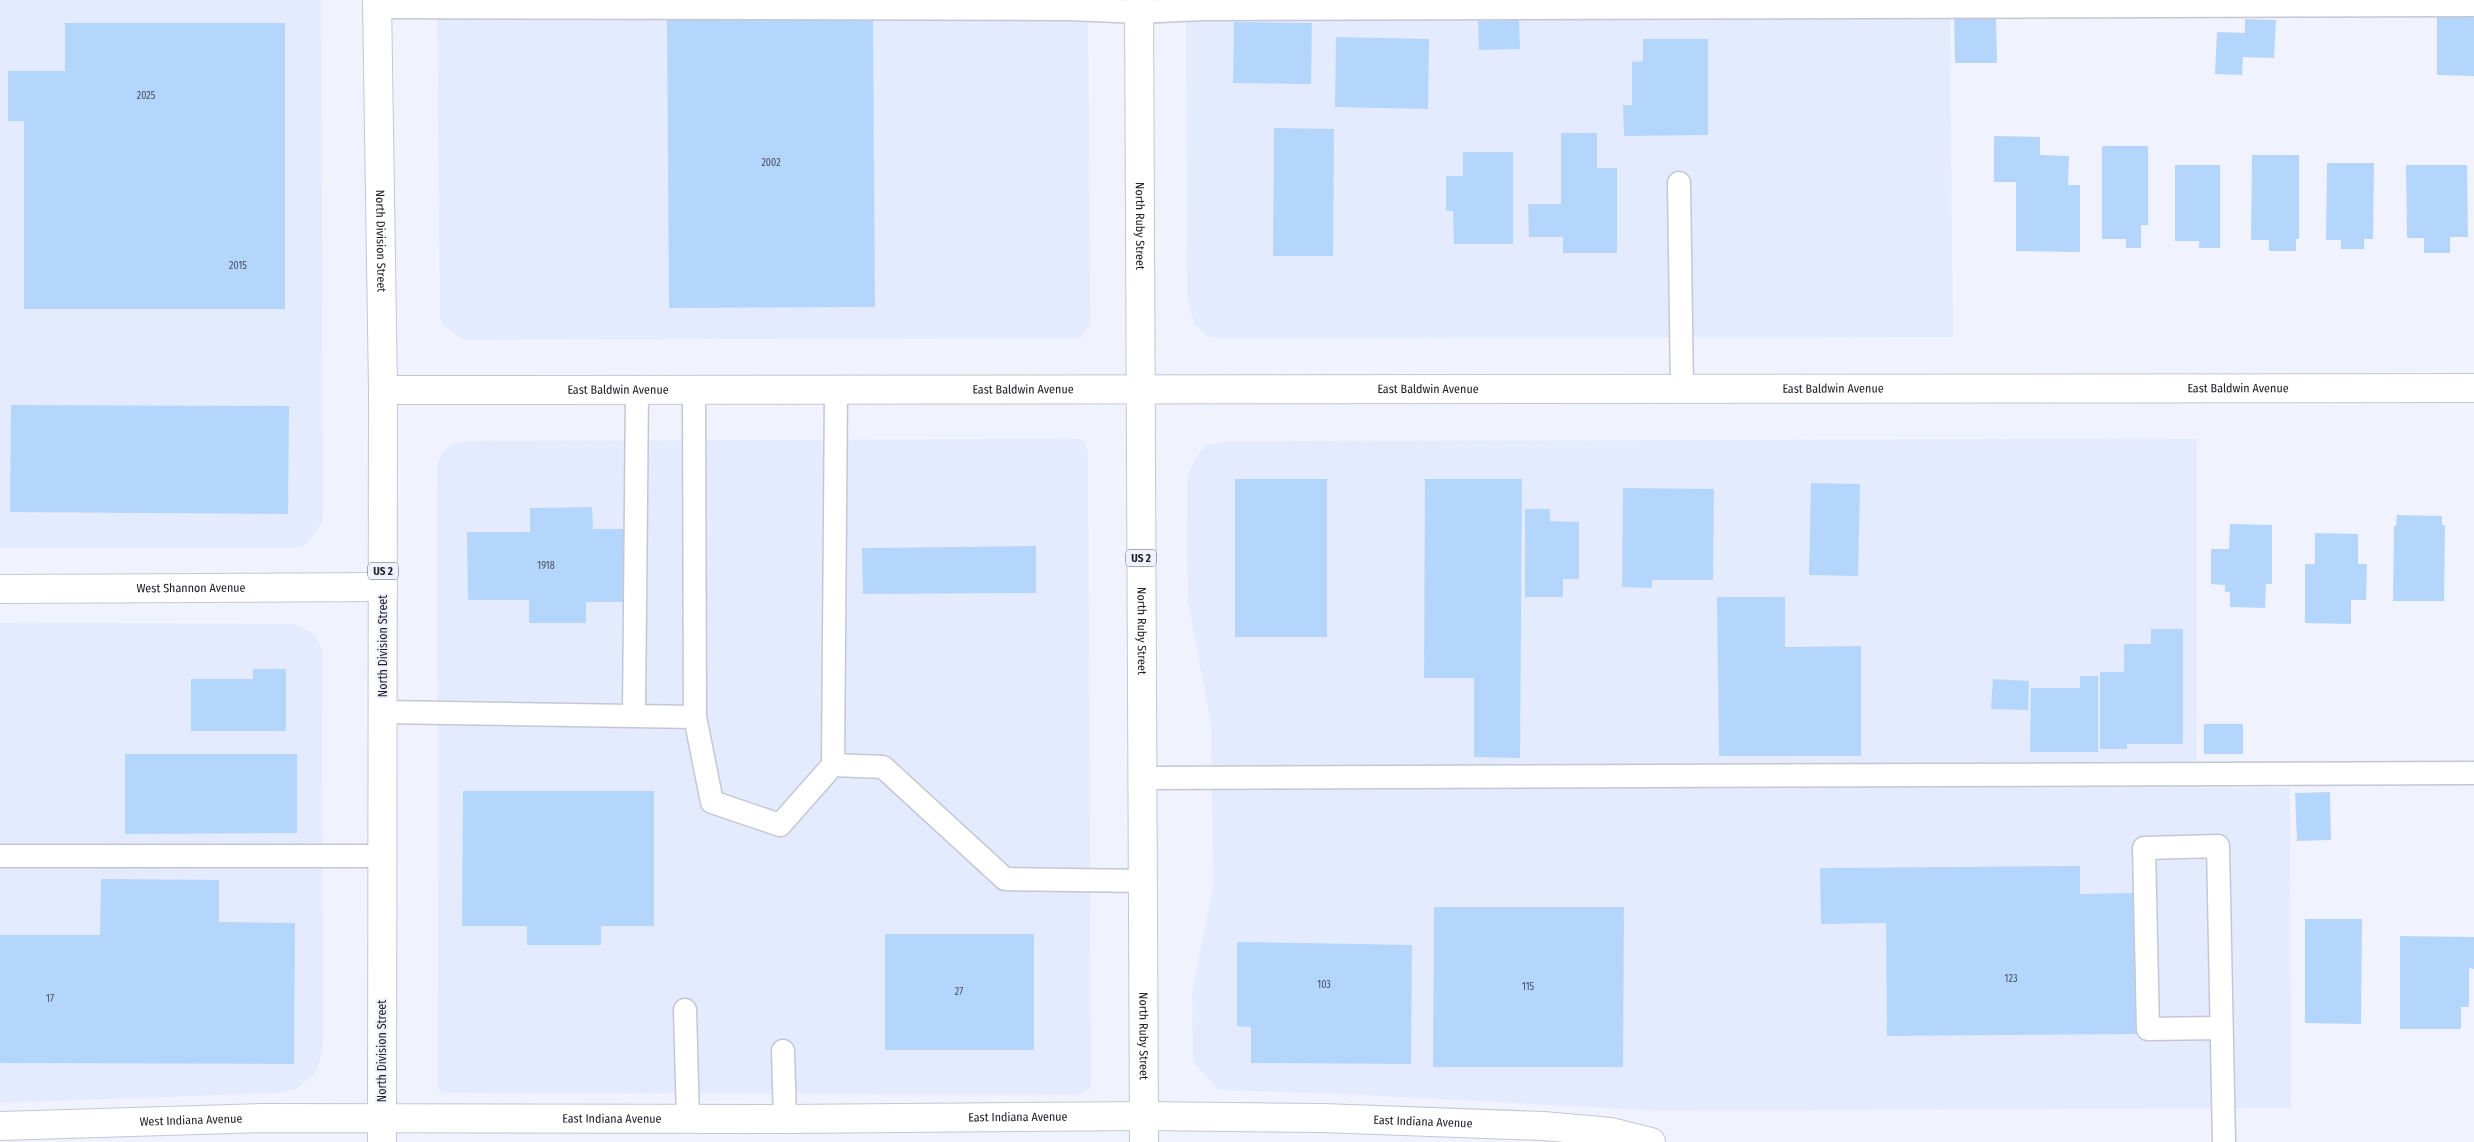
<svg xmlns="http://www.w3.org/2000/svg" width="2474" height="1142" font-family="'Fira Sans Condensed',sans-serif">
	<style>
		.built { fill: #e5ebfe }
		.building { fill: #b5d6fc }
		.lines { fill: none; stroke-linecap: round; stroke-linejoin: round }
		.service-casing { stroke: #c4c7d3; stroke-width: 25 }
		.minor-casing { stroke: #c4c7d3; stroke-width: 30 }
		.secondary-casing { stroke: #c4c7d3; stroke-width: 30 }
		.primary-casing { stroke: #c4c7d3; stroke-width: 30 }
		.service { stroke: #fff; stroke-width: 22 }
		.minor { stroke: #fff; stroke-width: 28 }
		.secondary { stroke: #fff; stroke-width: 28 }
		.primary { stroke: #fff; stroke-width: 28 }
		.labels { text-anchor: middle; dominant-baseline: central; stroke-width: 4.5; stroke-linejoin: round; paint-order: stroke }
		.number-label { font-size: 10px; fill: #454e5c }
		.shield { fill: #f0f3fd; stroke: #5e6066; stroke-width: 1 }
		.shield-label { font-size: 11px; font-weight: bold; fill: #202126 }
		.street-label { font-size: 12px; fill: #202126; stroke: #f0f3fd }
	</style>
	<rect width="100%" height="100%" fill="#f0f3fd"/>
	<g class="built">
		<polygon points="0,0 321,0 323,521 312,539 300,548 0,548"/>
		<polygon points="437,0 1088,0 1090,326 1080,338 465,340 446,328 440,319 440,310"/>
		<polygon points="1186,0 1950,13 1953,337 1218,338 1207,336 1194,324 1187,296"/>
		<polygon points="1080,439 1084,441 1088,453 1091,1088 1077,1095 443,1093 438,1089 437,465 441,454 451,445 466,441"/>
		<polygon points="2197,439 2197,787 2290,788 2291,1108 1658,1111 1363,1095 1219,1090 1193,1062 1192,992 1213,887 1211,724 1188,601 1187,477 1197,456 1205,446 1225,441"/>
		<polygon points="0,623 294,624 314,634 322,648 323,1048 316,1072 298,1088 280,1093 0,1103"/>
	</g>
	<g class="building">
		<polygon points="1996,15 1997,63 1955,63 1954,16"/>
		<polygon points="2437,16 2474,17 2474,76 2437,75"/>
		<polygon points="873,18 875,307 669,308 667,19"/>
		<polygon points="2245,19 2276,20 2274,58 2243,57 2242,75 2215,74 2217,32 2245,33"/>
		<polygon points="1519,20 1520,49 1479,50 1478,21"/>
		<polygon points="1234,22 1312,23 1311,84 1233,83"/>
		<polygon points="65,23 285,23 285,309 24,309 24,121 8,121 8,71 65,71"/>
		<polygon points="1336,37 1429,39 1428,109 1335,107"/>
		<polygon points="1643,39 1708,39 1708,135 1624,136 1623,105 1632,105 1632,62 1643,61"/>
		<polygon points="1274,128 1334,129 1333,256 1273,256"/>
		<polygon points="1561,133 1597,133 1597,168 1617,168 1617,253 1563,253 1563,237 1529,237 1528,204 1561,204"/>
		<polygon points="1994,136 2040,137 2040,155 2069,156 2068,185 2080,185 2080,252 2016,251 2016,182 1994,182"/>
		<polygon points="2102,146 2148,146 2148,225 2141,225 2141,248 2126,248 2126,239 2102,239"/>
		<polygon points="1463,152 1513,152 1513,244 1454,244 1453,211 1446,211 1446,176 1463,176"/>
		<polygon points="2252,155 2299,155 2299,239 2296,239 2296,251 2269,251 2269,240 2251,240"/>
		<polygon points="2327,163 2374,163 2373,239 2364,239 2364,249 2341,249 2341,240 2326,240"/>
		<polygon points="2175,165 2220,165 2220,248 2199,248 2199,241 2175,241"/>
		<polygon points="2406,165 2467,165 2468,237 2450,237 2450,253 2424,253 2424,238 2407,238"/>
		<polygon points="11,405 289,406 288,514 10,512"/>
		<rect x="1235" y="479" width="92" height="158"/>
		<polygon points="1425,479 1522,479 1520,758 1474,757 1474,678 1424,678"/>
		<polygon points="1811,483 1860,484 1858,576 1809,575"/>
		<polygon points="1623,488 1714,489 1713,580 1652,580 1652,588 1622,587"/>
		<polygon points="592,507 593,529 624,529 624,602 586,602 586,623 529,623 529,600 468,600 467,532 530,532 530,508"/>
		<polygon points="1525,509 1550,509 1550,521 1579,522 1579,579 1563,579 1563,597 1525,597"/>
		<polygon points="2397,515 2442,516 2442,525 2445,525 2444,601 2393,601 2394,526 2396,526"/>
		<polygon points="2230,524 2272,525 2272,584 2266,584 2265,608 2230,607 2230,592 2225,592 2225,585 2211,584 2211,549 2229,549"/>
		<polygon points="2315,533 2358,534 2358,564 2367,564 2366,600 2351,600 2351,624 2305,623 2305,564 2315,564"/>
		<polygon points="1036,546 1036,593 863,594 862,548"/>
		<polygon points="1717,597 1785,597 1785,647 1861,646 1861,756 1719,756"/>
		<polygon points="2151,629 2183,629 2183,744 2127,744 2127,749 2100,749 2100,672 2124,672 2124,644 2151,644"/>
		<polygon points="253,669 286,669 286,731 191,731 191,679 253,679"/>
		<polygon points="2080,676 2098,676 2098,752 2030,752 2031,688 2080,688"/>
		<polygon points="1993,679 2029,681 2028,710 1991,709"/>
		<rect x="2204" y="724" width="39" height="30"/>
		<polygon points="125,754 297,754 297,833 125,834"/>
		<polygon points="463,791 654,791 654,926 601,926 601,945 527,945 527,926 462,926"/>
		<polygon points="2330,792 2331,840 2297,841 2295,793"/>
		<polygon points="2080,866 2080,894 2135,893 2137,1034 1887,1036 1886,923 1821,924 1820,868"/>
		<polygon points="101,879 219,880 219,922 295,923 294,1064 0,1063 0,935 100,935"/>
		<polygon points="1434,907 1624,907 1623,1067 1433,1067"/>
		<polygon points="2305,919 2362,919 2361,1024 2305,1023"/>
		<rect x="885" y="934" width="149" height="116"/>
		<polygon points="2400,936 2474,937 2474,969 2469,968 2469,1007 2461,1007 2461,1029 2400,1029"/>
		<polygon points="1237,942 1412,945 1411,1064 1251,1063 1251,1027 1237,1026"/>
	</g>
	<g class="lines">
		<g class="service-casing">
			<g id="service">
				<polyline points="377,7 1071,9 1139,12 1201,9 2474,5"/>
				<polyline points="1679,183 1682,390"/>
				<polyline points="694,390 695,717 712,802 780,825 833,765 883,767 1005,879 1143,881"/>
				<polyline points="383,712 695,717"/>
				<polyline points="634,714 637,390"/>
				<polyline points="833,765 836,390"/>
				<polyline points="1143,778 2474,773"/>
				<polyline points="0,856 382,856"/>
				<polyline points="685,1010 688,1119"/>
				<polyline points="2221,1028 2148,1029 2144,848 2218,846 2224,1142"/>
				<polyline points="783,1051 785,1119"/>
			</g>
		</g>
		<g class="minor-casing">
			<g id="minor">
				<path id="s1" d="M383,390L2474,388"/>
				<path id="s2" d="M0,589L383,587"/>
			</g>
		</g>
		<g class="secondary-casing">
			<g id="secondary">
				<path id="s3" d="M1144,1116L1322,1118L1543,1126L1611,1132L1651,1142"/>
			</g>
		</g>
		<g class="primary-casing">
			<g id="primary">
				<path id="s4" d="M377,0L383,390L382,1142"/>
				<path id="s5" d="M1139,0L1144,1142"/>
				<path id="s6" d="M0,1126L263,1118L785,1119L1144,1116"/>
			</g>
		</g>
		<use href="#service" class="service"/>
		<use href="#minor" class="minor"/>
		<use href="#secondary" class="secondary"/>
		<use href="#primary" class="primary"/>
	</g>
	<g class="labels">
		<g class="number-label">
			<text x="146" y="96">2025</text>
			<text x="771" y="163">2002</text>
			<text x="238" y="266">2015</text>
			<text x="546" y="566">1918</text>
			<text x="2011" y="979">123</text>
			<text x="1324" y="985">103</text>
			<text x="1528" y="987">115</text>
			<text x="959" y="992">27</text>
			<text x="50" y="999">17</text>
		</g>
		<g class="shield">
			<rect x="1126" y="549.5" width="30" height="17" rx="4"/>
			<rect x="368" y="562.5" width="30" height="17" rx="4"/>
		</g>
		<g class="shield-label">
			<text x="1141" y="558">US 2</text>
			<text x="383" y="571">US 2</text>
		</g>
		<g class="street-label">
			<text stroke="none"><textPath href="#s5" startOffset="226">North Ruby Street</textPath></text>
			<text stroke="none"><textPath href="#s4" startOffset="241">North Division Street</textPath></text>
			<text stroke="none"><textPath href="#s1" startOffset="640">East Baldwin Avenue</textPath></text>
			<text stroke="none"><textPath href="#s1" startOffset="1855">East Baldwin Avenue</textPath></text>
			<text stroke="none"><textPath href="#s1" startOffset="235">East Baldwin Avenue</textPath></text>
			<text stroke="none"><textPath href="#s1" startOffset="1045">East Baldwin Avenue</textPath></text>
			<text stroke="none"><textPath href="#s1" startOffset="1450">East Baldwin Avenue</textPath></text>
			<text stroke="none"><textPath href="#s2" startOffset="191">West Shannon Avenue</textPath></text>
			<text stroke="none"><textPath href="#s5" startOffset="631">North Ruby Street</textPath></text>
			<text transform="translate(383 646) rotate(-90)">North Division Street</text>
			<text stroke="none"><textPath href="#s5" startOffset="1036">North Ruby Street</textPath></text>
			<text transform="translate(382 1051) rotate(-90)">North Division Street</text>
			<text stroke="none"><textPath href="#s6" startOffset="1018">East Indiana Avenue</textPath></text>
			<text stroke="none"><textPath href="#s6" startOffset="612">East Indiana Avenue</textPath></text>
			<text stroke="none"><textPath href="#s6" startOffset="191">West Indiana Avenue</textPath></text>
			<text stroke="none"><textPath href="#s3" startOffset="279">East Indiana Avenue</textPath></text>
		</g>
	</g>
</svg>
